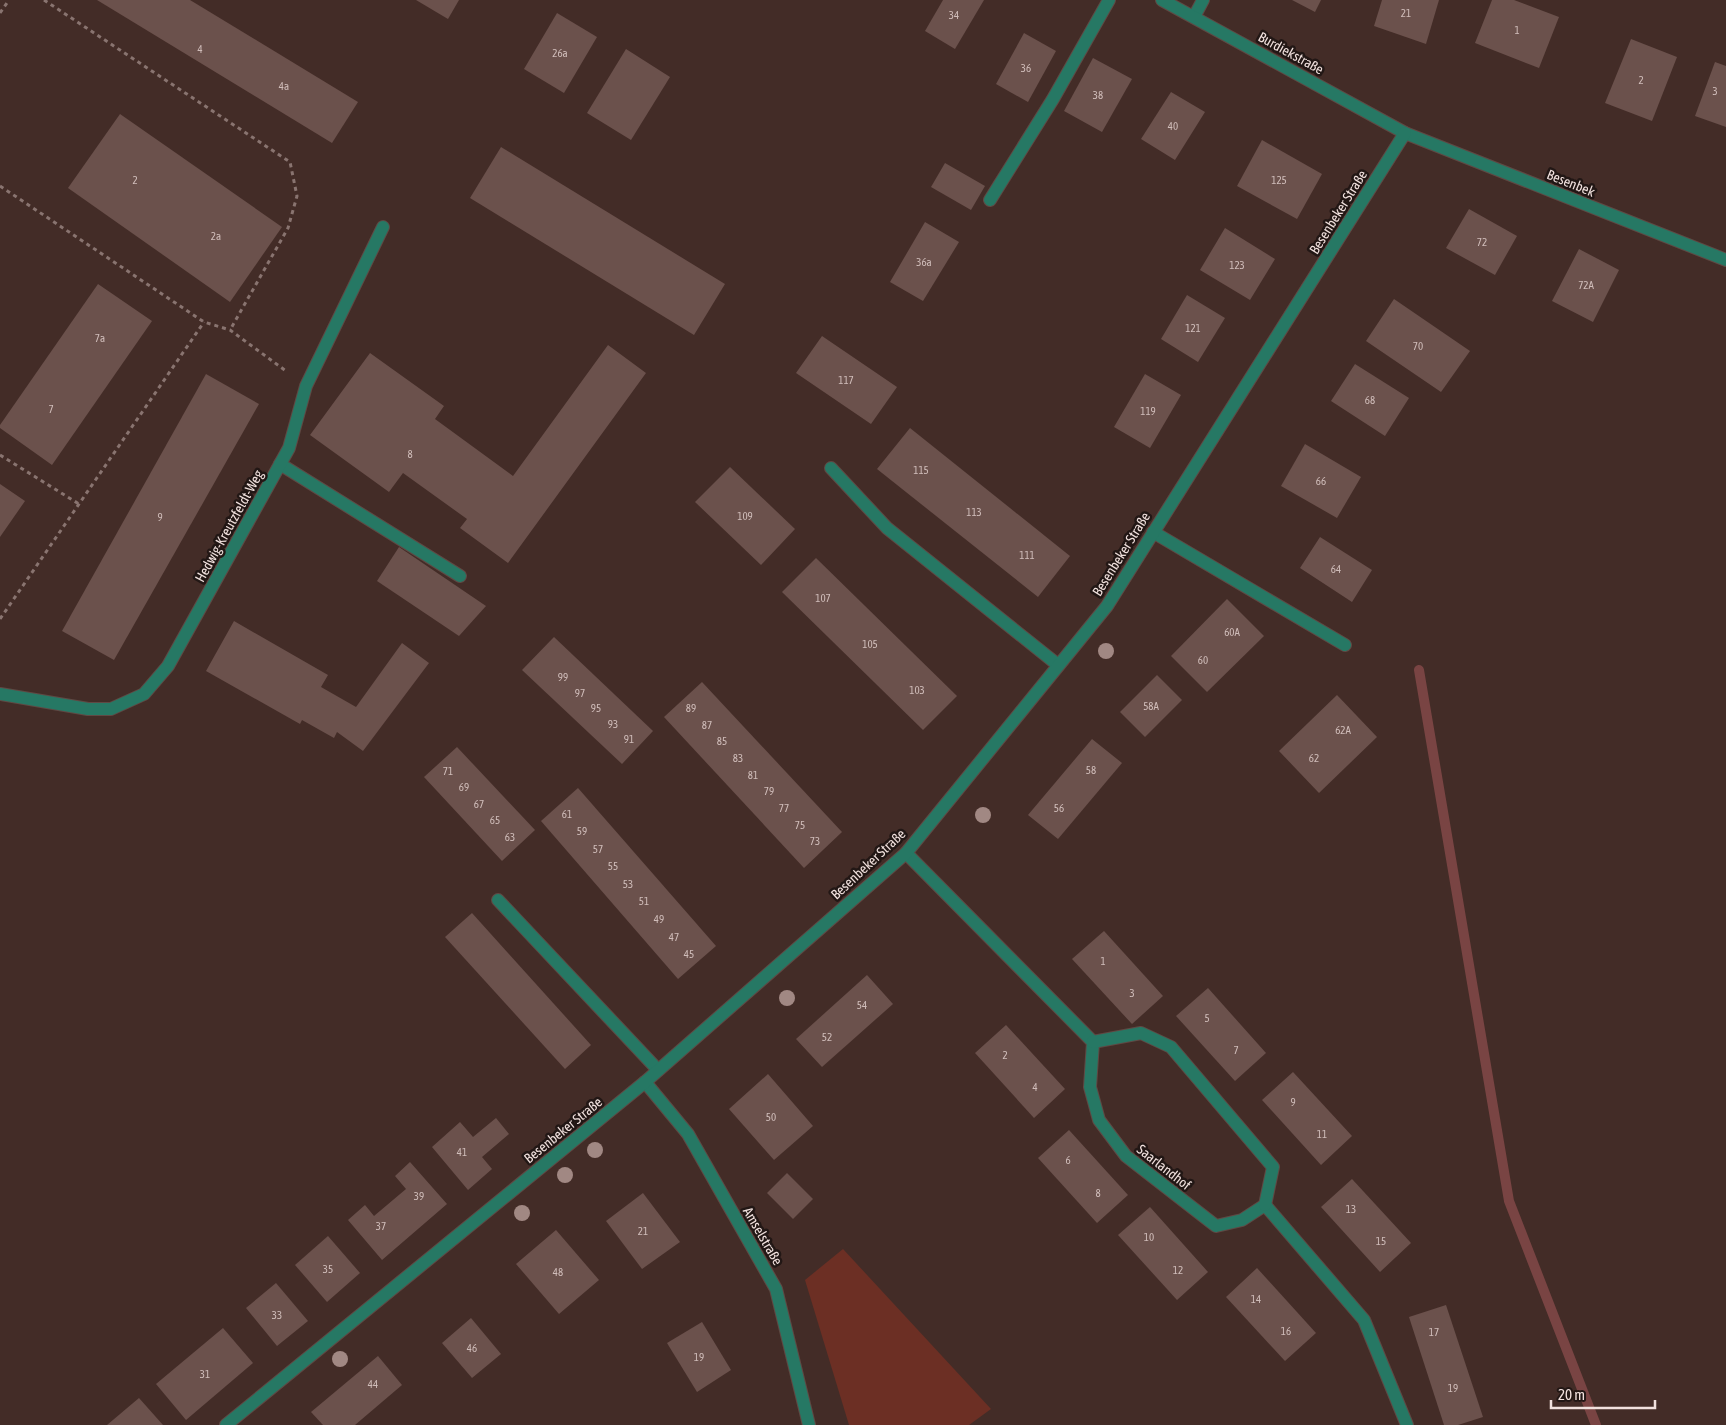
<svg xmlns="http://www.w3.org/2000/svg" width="1726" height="1425" font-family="'Asap Condensed',sans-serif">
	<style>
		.green { fill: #6c2f24 }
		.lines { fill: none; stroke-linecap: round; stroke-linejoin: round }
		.stream { stroke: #794443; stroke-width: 10 }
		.building { fill: #6b514c }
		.service-casing { stroke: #5f4944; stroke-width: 14 }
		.minor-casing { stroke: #5f4944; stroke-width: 14 }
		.path { stroke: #897470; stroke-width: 3; stroke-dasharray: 4 4; stroke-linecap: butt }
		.service { stroke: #267864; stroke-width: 12 }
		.minor { stroke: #267864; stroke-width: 12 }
		.tree { fill: #a18883 }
		.labels { text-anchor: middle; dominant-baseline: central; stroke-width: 5; stroke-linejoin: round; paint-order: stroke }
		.number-label { font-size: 11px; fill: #d0bdba }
		.street-label { font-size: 14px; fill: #f1e1de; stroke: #221715 }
	</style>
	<rect width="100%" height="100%" fill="#432c27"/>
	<polygon class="green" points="843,1249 991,1409 969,1425 849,1425 805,1280"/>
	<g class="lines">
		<polyline class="stream" points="1419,670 1509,1201 1596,1425"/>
	</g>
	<g class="building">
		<polygon points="97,0 190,0 358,102 332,143"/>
		<polygon points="416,0 459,0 448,19"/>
		<polygon points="943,0 984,0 955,49 925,31"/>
		<polygon points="1292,0 1321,0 1315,12"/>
		<polygon points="1382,0 1439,0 1426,44 1374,26"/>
		<polygon points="1492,0 1514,0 1559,17 1539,68 1475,43"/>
		<polygon points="557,13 597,37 564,93 524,69"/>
		<polygon points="1024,33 1056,51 1028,102 996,84"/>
		<polygon points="1631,39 1677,57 1652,121 1605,103"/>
		<polygon points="626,49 670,77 631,140 587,113"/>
		<polygon points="1093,58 1132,79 1102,132 1064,111"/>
		<polygon points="1715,62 1726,66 1726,127 1695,116"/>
		<polygon points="1171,92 1205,112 1175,160 1141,139"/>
		<polygon points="120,114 282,227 230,302 68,188"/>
		<polygon points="1262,140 1322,174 1297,219 1237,186"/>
		<polygon points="501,147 725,284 694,335 470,198"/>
		<polygon points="945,163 985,186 971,210 931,187"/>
		<polygon points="1469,209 1517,236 1495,275 1446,248"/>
		<polygon points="925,222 959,242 923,301 890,282"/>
		<polygon points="1225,228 1275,259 1250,300 1200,270"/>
		<polygon points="1579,249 1619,270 1593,322 1552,301"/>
		<polygon points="98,284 152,321 52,465 0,428 0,425"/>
		<polygon points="1187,295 1225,318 1198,362 1161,339"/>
		<polygon points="1394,299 1470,351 1441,392 1366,341"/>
		<polygon points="822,336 897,387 871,424 796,373"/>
		<polygon points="608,345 646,373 508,563 460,528 467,519 403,473 389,492 310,435 370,353 444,406 435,419 513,476"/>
		<polygon points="1355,364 1409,398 1385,436 1331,401"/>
		<polygon points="206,374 259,404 114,660 62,631"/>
		<polygon points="1145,374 1181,395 1150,448 1114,427"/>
		<polygon points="910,428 1070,556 1038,597 877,469"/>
		<polygon points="1305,444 1361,477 1337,518 1281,486"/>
		<polygon points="730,467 795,529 761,565 695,502"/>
		<polygon points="0,484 25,501 0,537"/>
		<polygon points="1320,537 1372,570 1352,602 1300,568"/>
		<polygon points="399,547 486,606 459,636 377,581"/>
		<polygon points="816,558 957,696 923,730 782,592"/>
		<polygon points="1227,599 1264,636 1207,692 1171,656"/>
		<polygon points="234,621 328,675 321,687 356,707 402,643 429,663 363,751 337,732 334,738 302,720 300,724 206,671"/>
		<polygon points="554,637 653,731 622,764 522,670"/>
		<polygon points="1157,675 1182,700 1145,737 1120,712"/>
		<polygon points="702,682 842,832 804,868 664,717"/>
		<polygon points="1337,695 1377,737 1319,793 1279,751"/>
		<polygon points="1092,739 1122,763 1058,839 1028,815"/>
		<polygon points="457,747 535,830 502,861 424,777"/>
		<polygon points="578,788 716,946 678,979 541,821"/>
		<polygon points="472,913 591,1045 565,1069 445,937"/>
		<polygon points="1104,931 1163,996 1132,1024 1072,959"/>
		<polygon points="867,975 893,1004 822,1067 796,1039"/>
		<polygon points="1208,988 1266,1053 1235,1081 1176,1016"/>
		<polygon points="1006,1025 1065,1089 1034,1118 975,1053"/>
		<polygon points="1293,1072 1352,1136 1321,1165 1262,1100"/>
		<polygon points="768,1074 813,1126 774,1160 729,1109"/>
		<polygon points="496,1118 509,1134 482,1157 492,1169 468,1190 432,1147 460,1122 473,1137"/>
		<polygon points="1069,1130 1128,1195 1097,1223 1038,1158"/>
		<polygon points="410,1162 447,1204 382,1260 348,1220 365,1205 374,1216 406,1189 395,1176"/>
		<polygon points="787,1173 813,1199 793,1219 767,1193"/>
		<polygon points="1352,1179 1411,1243 1380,1272 1321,1207"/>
		<polygon points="643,1193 680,1242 642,1269 606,1221"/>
		<polygon points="1150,1207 1208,1272 1177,1300 1118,1235"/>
		<polygon points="556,1230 599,1280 559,1314 516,1264"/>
		<polygon points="328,1236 360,1273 327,1302 295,1265"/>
		<polygon points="1257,1268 1316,1333 1285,1361 1226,1297"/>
		<polygon points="276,1283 308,1321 277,1346 246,1308"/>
		<polygon points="1446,1305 1483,1417 1458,1425 1444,1425 1409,1317"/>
		<polygon points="471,1318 501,1354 472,1378 442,1343"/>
		<polygon points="702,1322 731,1370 697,1392 667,1343"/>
		<polygon points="223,1328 253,1363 186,1420 156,1384"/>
		<polygon points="378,1356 402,1385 355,1425 323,1425 311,1412"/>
		<polygon points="139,1398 163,1425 107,1425"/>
	</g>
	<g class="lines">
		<g class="service-casing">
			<g id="service">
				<polyline points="1194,17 1203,0"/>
				<polyline points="990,200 1053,99 1109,0"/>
				<polyline points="280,464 460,576"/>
				<polyline points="831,468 887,528 1058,665"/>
				<polyline points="1153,532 1345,645"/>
				<polyline points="498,900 658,1070"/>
			</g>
		</g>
		<g class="minor-casing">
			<g id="minor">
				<polyline points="1162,0 1405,133 1726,260"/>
				<polyline points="0,694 88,709 111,709 144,694 168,666 289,448 306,386 383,227"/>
				<polyline points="906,853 1093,1042 1090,1087 1099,1120 1126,1156 1216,1226 1242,1220 1265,1205 1364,1320 1407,1425"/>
				<polyline points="1093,1042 1141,1033 1171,1047 1273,1167 1265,1205"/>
				<polyline points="645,1082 688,1134 776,1289 809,1425"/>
				<polyline points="226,1425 645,1082 906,853 1107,606 1405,133"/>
			</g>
		</g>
		<g class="path">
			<polyline points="44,0 290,162 297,196 288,228 230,330"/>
			<polyline points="0,13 9,0"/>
			<polyline points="0,186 204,322 230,330 286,371"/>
			<polyline points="0,455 79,504"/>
			<polyline points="0,619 204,322"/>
		</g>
		<use href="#service" class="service"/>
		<use href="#minor" class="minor"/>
	</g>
	<g class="tree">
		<circle cx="1106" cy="651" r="8"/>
		<circle cx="983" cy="815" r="8"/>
		<circle cx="787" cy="998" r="8"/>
		<circle cx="595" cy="1150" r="8"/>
		<circle cx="565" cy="1175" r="8"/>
		<circle cx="522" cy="1213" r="8"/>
		<circle cx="340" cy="1359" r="8"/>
	</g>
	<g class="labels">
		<g class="number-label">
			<text x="1406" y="13">21</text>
			<text x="954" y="15">34</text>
			<text x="1517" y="30">1</text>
			<text x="200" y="49">4</text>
			<text x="560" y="53">26a</text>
			<text x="1026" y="68">36</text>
			<text x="1641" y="80">2</text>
			<text x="284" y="86">4a</text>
			<text x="1715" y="91">3</text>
			<text x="1098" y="95">38</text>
			<text x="1173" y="126">40</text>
			<text x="135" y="180">2</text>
			<text x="1279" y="180">125</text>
			<text x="216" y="236">2a</text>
			<text x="1482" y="242">72</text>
			<text x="924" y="262">36a</text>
			<text x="1237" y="265">123</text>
			<text x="1586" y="285">72A</text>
			<text x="1193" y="328">121</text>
			<text x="100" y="338">7a</text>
			<text x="1418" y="346">70</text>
			<text x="846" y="380">117</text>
			<text x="1370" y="400">68</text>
			<text x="51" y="409">7</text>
			<text x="1148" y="411">119</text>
			<text x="410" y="454">8</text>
			<text x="921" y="470">115</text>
			<text x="1321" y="481">66</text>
			<text x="974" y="512">113</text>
			<text x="745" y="516">109</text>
			<text x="160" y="517">9</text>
			<text x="1027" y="555">111</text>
			<text x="1336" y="569">64</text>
			<text x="823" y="598">107</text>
			<text x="1232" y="632">60A</text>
			<text x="870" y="644">105</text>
			<text x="1203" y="660">60</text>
			<text x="563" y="677">99</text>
			<text x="917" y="690">103</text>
			<text x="580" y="693">97</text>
			<text x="1151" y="706">58A</text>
			<text x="596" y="708">95</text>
			<text x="691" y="708">89</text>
			<text x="613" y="724">93</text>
			<text x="707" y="725">87</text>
			<text x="1343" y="730">62A</text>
			<text x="629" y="739">91</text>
			<text x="722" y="741">85</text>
			<text x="738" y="758">83</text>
			<text x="1314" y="758">62</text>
			<text x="1091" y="770">58</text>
			<text x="448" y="771">71</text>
			<text x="753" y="775">81</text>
			<text x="464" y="787">69</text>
			<text x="769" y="791">79</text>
			<text x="479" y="804">67</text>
			<text x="784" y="808">77</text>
			<text x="1059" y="808">56</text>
			<text x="567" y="814">61</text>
			<text x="495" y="820">65</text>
			<text x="800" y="825">75</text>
			<text x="582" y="831">59</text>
			<text x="510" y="837">63</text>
			<text x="815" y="841">73</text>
			<text x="598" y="849">57</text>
			<text x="613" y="866">55</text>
			<text x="628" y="884">53</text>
			<text x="644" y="901">51</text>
			<text x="659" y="919">49</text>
			<text x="674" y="937">47</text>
			<text x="689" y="954">45</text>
			<text x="1103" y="961">1</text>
			<text x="1132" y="993">3</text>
			<text x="862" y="1005">54</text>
			<text x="1207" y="1018">5</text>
			<text x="827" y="1037">52</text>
			<text x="1236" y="1050">7</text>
			<text x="1005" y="1055">2</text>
			<text x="1035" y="1087">4</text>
			<text x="1293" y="1102">9</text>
			<text x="771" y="1117">50</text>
			<text x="1322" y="1134">11</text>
			<text x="462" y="1152">41</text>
			<text x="1068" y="1160">6</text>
			<text x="1098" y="1193">8</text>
			<text x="419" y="1196">39</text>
			<text x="1351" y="1209">13</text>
			<text x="381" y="1226">37</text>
			<text x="643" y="1231">21</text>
			<text x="1149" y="1237">10</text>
			<text x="1381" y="1241">15</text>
			<text x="328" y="1269">35</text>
			<text x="1178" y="1270">12</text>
			<text x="558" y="1272">48</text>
			<text x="1256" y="1299">14</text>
			<text x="277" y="1315">33</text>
			<text x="1286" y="1331">16</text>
			<text x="1434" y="1332">17</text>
			<text x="472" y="1348">46</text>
			<text x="699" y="1357">19</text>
			<text x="205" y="1374">31</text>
			<text x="373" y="1384">44</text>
			<text x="1453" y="1388">19</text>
		</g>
		<g class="street-label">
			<text transform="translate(1291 53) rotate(29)">Burdiekstraße</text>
			<text transform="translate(1571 183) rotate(22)">Besenbek</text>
			<text transform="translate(1338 212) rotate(-58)">Besenbeker Straße</text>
			<text transform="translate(229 526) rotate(-61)">Hedwig-Kreutzfeldt-Weg</text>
			<text transform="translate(1121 554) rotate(-58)">Besenbeker Straße</text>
			<text transform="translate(868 864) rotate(-43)">Besenbeker Straße</text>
			<text transform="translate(563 1130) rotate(-39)">Besenbeker Straße</text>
			<text transform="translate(1164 1167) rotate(38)">Saarlandhof</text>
			<text transform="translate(763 1236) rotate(60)">Amselstraße</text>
		</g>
	</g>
	<path d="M1551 1400v8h104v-8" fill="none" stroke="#f1e1de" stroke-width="2.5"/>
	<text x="1558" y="1400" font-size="15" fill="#f1e1de" stroke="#221715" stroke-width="4" paint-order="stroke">20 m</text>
</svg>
